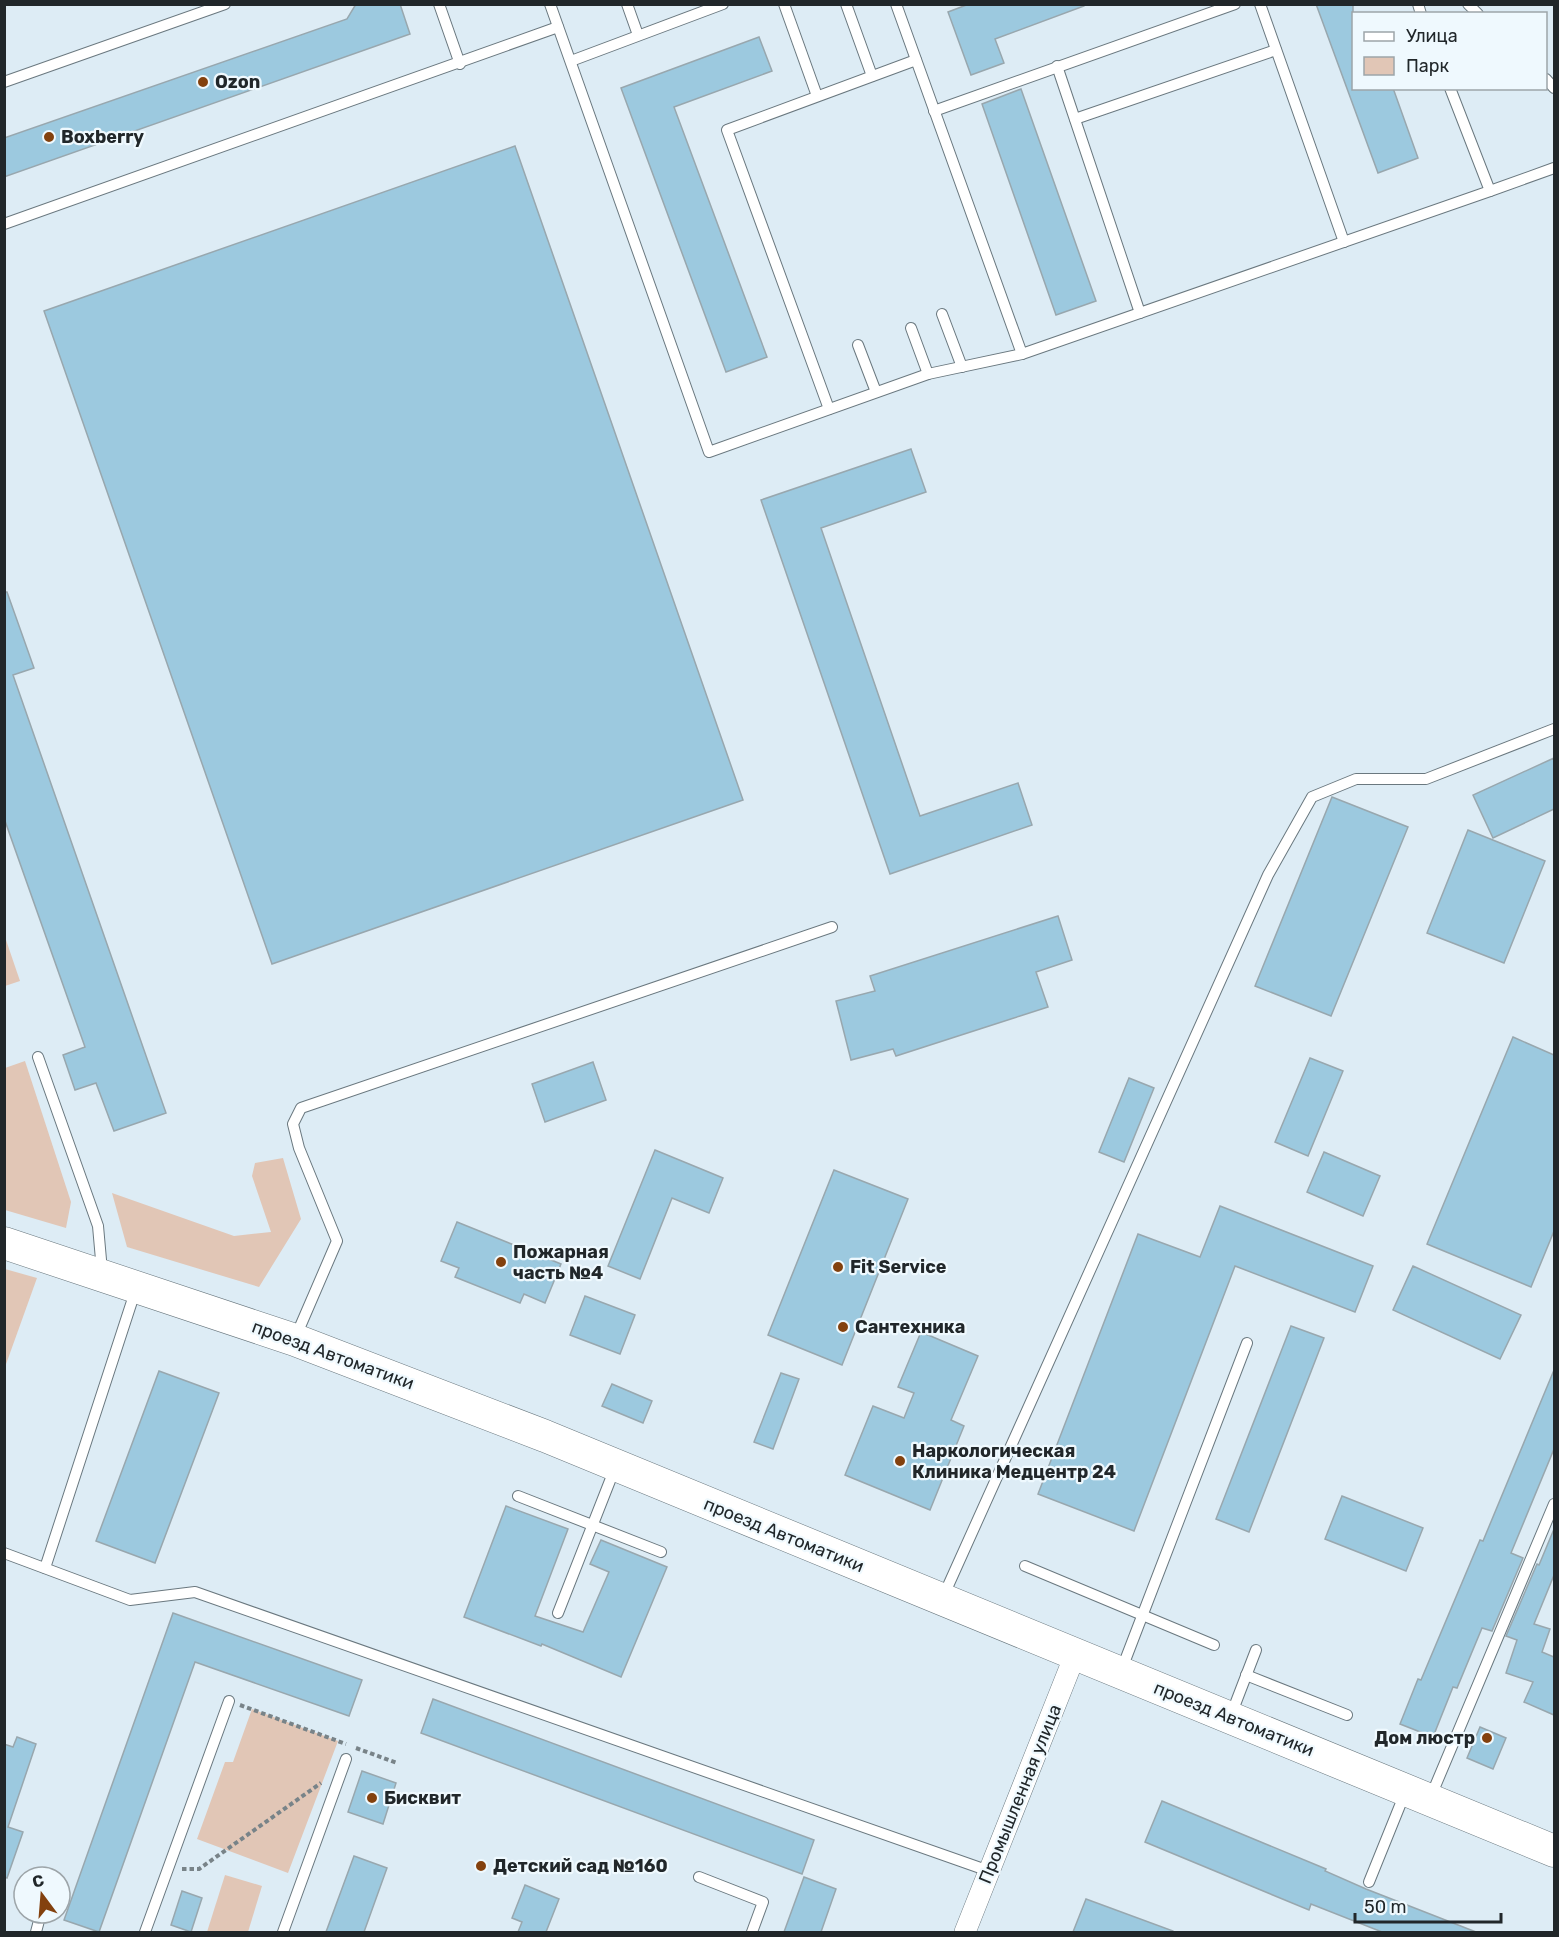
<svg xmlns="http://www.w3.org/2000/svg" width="1559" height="1937" font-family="Rubik,sans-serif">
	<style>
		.green { fill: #e1c6b6 }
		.building { fill: #9cc9df; stroke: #98a7ae; stroke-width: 1.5 }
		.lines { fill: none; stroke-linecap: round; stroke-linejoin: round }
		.lane-casing { stroke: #6a787f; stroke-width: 12 }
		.street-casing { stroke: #6a787f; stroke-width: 22 }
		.secondary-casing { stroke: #6a787f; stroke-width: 33 }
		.path { stroke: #788388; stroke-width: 4; stroke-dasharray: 4.5 3; stroke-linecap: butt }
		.lane { stroke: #fff; stroke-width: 10 }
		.street { stroke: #fff; stroke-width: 21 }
		.secondary { stroke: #fff; stroke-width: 32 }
		.poi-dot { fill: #83410e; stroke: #eff9fe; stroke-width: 2 }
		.labels { text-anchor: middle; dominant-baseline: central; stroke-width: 4.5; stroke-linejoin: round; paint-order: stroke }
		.poi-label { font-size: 18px; font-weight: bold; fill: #21272a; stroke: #eff9fe; text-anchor: start }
		.street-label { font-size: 18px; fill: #21272a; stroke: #eff9fe }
	</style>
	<rect width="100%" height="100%" fill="#ddecf5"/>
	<g class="green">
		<polygon points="5,937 20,981 5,986 4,986"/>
		<polygon points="25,1061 71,1202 66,1228 5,1210 5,1068"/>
		<polygon points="283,1158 301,1219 259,1287 127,1247 112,1193 234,1236 271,1232 252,1176 255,1163"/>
		<polygon points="5,1269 37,1278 5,1367 4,1269"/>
		<polygon points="252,1709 338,1741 288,1873 197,1839 225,1762 233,1762"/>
		<polygon points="225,1875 262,1886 248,1932 207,1932"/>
	</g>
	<g class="building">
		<polygon points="356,4 400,4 410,34 4,177 4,138 347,19"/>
		<polygon points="969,4 1084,4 1084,6 995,39 1004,63 971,75 948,12"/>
		<polygon points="1316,4 1353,4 1353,88 1393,88 1418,158 1378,173"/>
		<polygon points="759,37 772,71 674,107 767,357 726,372 621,88"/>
		<polygon points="1021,89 1096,301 1056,315 982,104"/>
		<polygon points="515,146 743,800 272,964 44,311"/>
		<polygon points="911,449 926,492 821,528 920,816 1018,783 1032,825 890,874 761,500"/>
		<polygon points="4,592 7,592 34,668 13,675 166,1113 114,1131 96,1083 75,1090 63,1055 85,1047 4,818"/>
		<polygon points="1554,758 1554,809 1493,838 1473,795"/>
		<polygon points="1332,797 1408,827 1331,1016 1255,986"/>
		<polygon points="1468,830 1545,861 1504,963 1427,933"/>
		<polygon points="1058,916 1072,960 1036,972 1048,1007 896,1056 893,1049 851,1060 836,1001 875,991 870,976"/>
		<polygon points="1513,1037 1554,1055 1554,1231 1531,1287 1427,1244"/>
		<polygon points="1310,1058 1343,1071 1308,1156 1275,1142"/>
		<polygon points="593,1062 606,1100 545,1122 532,1084"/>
		<polygon points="1129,1078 1154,1088 1124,1162 1099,1152"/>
		<polygon points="655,1150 723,1178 709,1213 672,1198 640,1279 608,1266"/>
		<polygon points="1324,1152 1380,1176 1363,1216 1307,1192"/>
		<polygon points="834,1170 908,1199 842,1365 768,1335"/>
		<polygon points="1220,1206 1373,1266 1355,1312 1235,1266 1134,1531 1038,1494 1138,1234 1200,1257"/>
		<polygon points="457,1222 561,1264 545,1303 524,1294 520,1303 455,1277 459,1268 441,1261"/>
		<polygon points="1413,1266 1521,1315 1500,1359 1393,1310"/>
		<polygon points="585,1296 635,1315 620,1354 570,1335"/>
		<polygon points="1291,1326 1324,1338 1249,1532 1216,1519"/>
		<polygon points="921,1332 978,1356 951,1420 964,1426 930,1510 845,1475 873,1406 904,1418 914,1393 898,1387"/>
		<polygon points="1554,1370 1554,1449 1511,1553 1523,1558 1492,1631 1482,1628 1457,1688 1453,1687 1433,1737 1400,1724 1418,1679 1421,1680 1480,1540 1483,1541"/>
		<polygon points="159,1371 219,1393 155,1563 96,1541"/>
		<polygon points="781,1373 799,1379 773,1449 754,1442"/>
		<polygon points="612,1384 652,1401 643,1423 602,1406"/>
		<polygon points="1342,1496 1423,1528 1406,1571 1325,1539"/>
		<polygon points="506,1506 568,1529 535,1616 583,1632 609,1572 590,1564 601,1540 667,1567 621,1677 542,1644 541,1646 464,1617"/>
		<polygon points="1554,1529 1554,1575 1534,1624 1550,1629 1542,1652 1554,1657 1554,1715 1524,1702 1533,1682 1506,1673 1517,1640 1506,1636 1537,1564 1539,1565"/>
		<polygon points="173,1613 362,1680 349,1716 195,1662 99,1932 64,1920"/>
		<polygon points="433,1699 814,1840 802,1874 421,1733"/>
		<polygon points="1480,1727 1506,1738 1493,1769 1467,1758"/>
		<polygon points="17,1737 36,1744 8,1827 23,1832 7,1878 4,1877 4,1744 13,1747"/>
		<polygon points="362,1771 396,1783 383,1824 348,1812"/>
		<polygon points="1162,1801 1326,1869 1325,1871 1366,1889 1476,1932 1382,1932 1311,1904 1309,1910 1145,1842"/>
		<polygon points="354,1856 387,1868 364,1932 326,1932"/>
		<polygon points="804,1877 836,1889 821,1932 784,1932"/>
		<polygon points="525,1885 559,1899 546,1932 518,1932 522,1922 512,1918"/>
		<polygon points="182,1891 202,1898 191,1932 171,1925"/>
		<polygon points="1086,1899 1173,1931 1173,1932 1073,1932"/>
	</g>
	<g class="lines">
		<g class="lane-casing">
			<g id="lane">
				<polyline points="439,4 460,64"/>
				<polyline points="550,4 709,452 928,374 1022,354 1490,191 1450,88"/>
				<polyline points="627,4 638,35"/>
				<polyline points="784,4 817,96"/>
				<polyline points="846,4 872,76"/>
				<polyline points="896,4 1022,354"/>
				<polyline points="1260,4 1344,242"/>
				<polyline points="1418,4 1421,14"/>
				<polyline points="1468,4 1478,14"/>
				<polyline points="571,61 723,4"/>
				<polyline points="1057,66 1140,313"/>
				<polyline points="1546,79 1554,88"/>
				<polyline points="4,82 225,4"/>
				<polyline points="934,111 1235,4"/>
				<polyline points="1075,119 1276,50"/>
				<polyline points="1490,191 1554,168"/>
				<polyline points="4,224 558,27"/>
				<polyline points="942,314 962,367"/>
				<polyline points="911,328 928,374"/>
				<polyline points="858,345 876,392"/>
				<polyline points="829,409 727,130 916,60"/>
				<polyline points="38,1057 98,1226 102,1271"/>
				<polyline points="296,1336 337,1241 299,1148 293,1124 301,1108 832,927"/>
				<polyline points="518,1496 661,1552"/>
				<polyline points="4,1553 130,1600 195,1592 989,1871"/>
				<polyline points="1025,1566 1214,1645"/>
				<polyline points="45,1568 136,1289"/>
				<polyline points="943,1597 1268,875 1312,797 1356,779 1426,779 1554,729"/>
				<polyline points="558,1613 615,1468"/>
				<polyline points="1121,1671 1247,1343"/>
				<polyline points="1246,1675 1347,1715"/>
				<polyline points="1231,1715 1256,1650"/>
				<polyline points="1431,1796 1554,1504"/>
				<polyline points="699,1877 763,1902 752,1932"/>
				<polyline points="1369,1882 1405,1793"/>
				<polyline points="36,1932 41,1913"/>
				<polyline points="145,1932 229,1701"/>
				<polyline points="283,1932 346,1759"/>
			</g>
		</g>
		<g class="street-casing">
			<polyline id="street" points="965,1932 1075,1655"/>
		</g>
		<g class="secondary-casing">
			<polyline id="secondary" points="4,1243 295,1340 545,1436 1554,1851"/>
		</g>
		<g class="path">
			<polyline points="240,1705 346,1744"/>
			<polyline points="356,1748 397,1763"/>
			<polyline points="182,1869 199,1869 321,1783"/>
		</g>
		<use href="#lane" class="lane"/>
		<use href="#street" class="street"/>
		<use href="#secondary" class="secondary"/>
	</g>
	<g class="poi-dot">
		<circle cx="203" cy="82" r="6"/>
		<circle cx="49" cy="137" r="6"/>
		<circle cx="501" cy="1262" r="6"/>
		<circle cx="838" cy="1267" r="6"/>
		<circle cx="843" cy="1327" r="6"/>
		<circle cx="900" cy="1461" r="6"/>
		<circle cx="1487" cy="1738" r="6"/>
		<circle cx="372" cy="1798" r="6"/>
		<circle cx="481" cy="1866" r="6"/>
	</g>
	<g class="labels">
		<g class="poi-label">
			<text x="215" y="82">Ozon</text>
			<text x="61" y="137">Boxberry</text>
			<text x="513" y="1252">Пожарная<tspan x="513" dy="21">часть №4</tspan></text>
			<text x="850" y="1267">Fit Service</text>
			<text x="855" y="1327">Сантехника</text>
			<text x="912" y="1451">Наркологическая<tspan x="912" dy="21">Клиника Медцентр 24</tspan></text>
			<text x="1475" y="1738" text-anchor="end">Дом люстр</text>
			<text x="384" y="1798">Бисквит</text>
			<text x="493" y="1866">Детский сад №160</text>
		</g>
		<g class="street-label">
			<text transform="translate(333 1355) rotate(20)">проезд Автоматики</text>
			<text transform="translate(784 1535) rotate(22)">проезд Автоматики</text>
			<text transform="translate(1234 1719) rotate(22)">проезд Автоматики</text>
			<text transform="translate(1020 1794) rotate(-68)">Промышленная улица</text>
		</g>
	</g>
	<rect width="1559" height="1937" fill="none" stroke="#21272a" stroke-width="12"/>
	<rect x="1352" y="12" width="195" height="78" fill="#eff9fe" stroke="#9da5a9" stroke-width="1.5"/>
	<rect x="1364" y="32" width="30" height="9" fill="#ffffff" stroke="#9da5a9" stroke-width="1.5"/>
	<text x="1406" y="42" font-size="18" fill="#21272a">Улица</text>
	<rect x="1364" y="57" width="30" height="18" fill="#e1c6b6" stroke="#9da5a9" stroke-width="1.5"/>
	<text x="1406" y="72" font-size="18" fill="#21272a">Парк</text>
	<g transform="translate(42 1895) rotate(344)"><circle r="28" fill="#eff9fe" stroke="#9da5a9" stroke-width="1.5"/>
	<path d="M0-4.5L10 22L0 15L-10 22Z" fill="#83410e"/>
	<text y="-9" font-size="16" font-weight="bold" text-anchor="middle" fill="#21272a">С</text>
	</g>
	<path d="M1355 1913v9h146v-9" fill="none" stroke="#21272a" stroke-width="3"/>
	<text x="1364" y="1913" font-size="18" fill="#21272a" stroke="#eff9fe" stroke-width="4.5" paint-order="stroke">50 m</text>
</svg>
